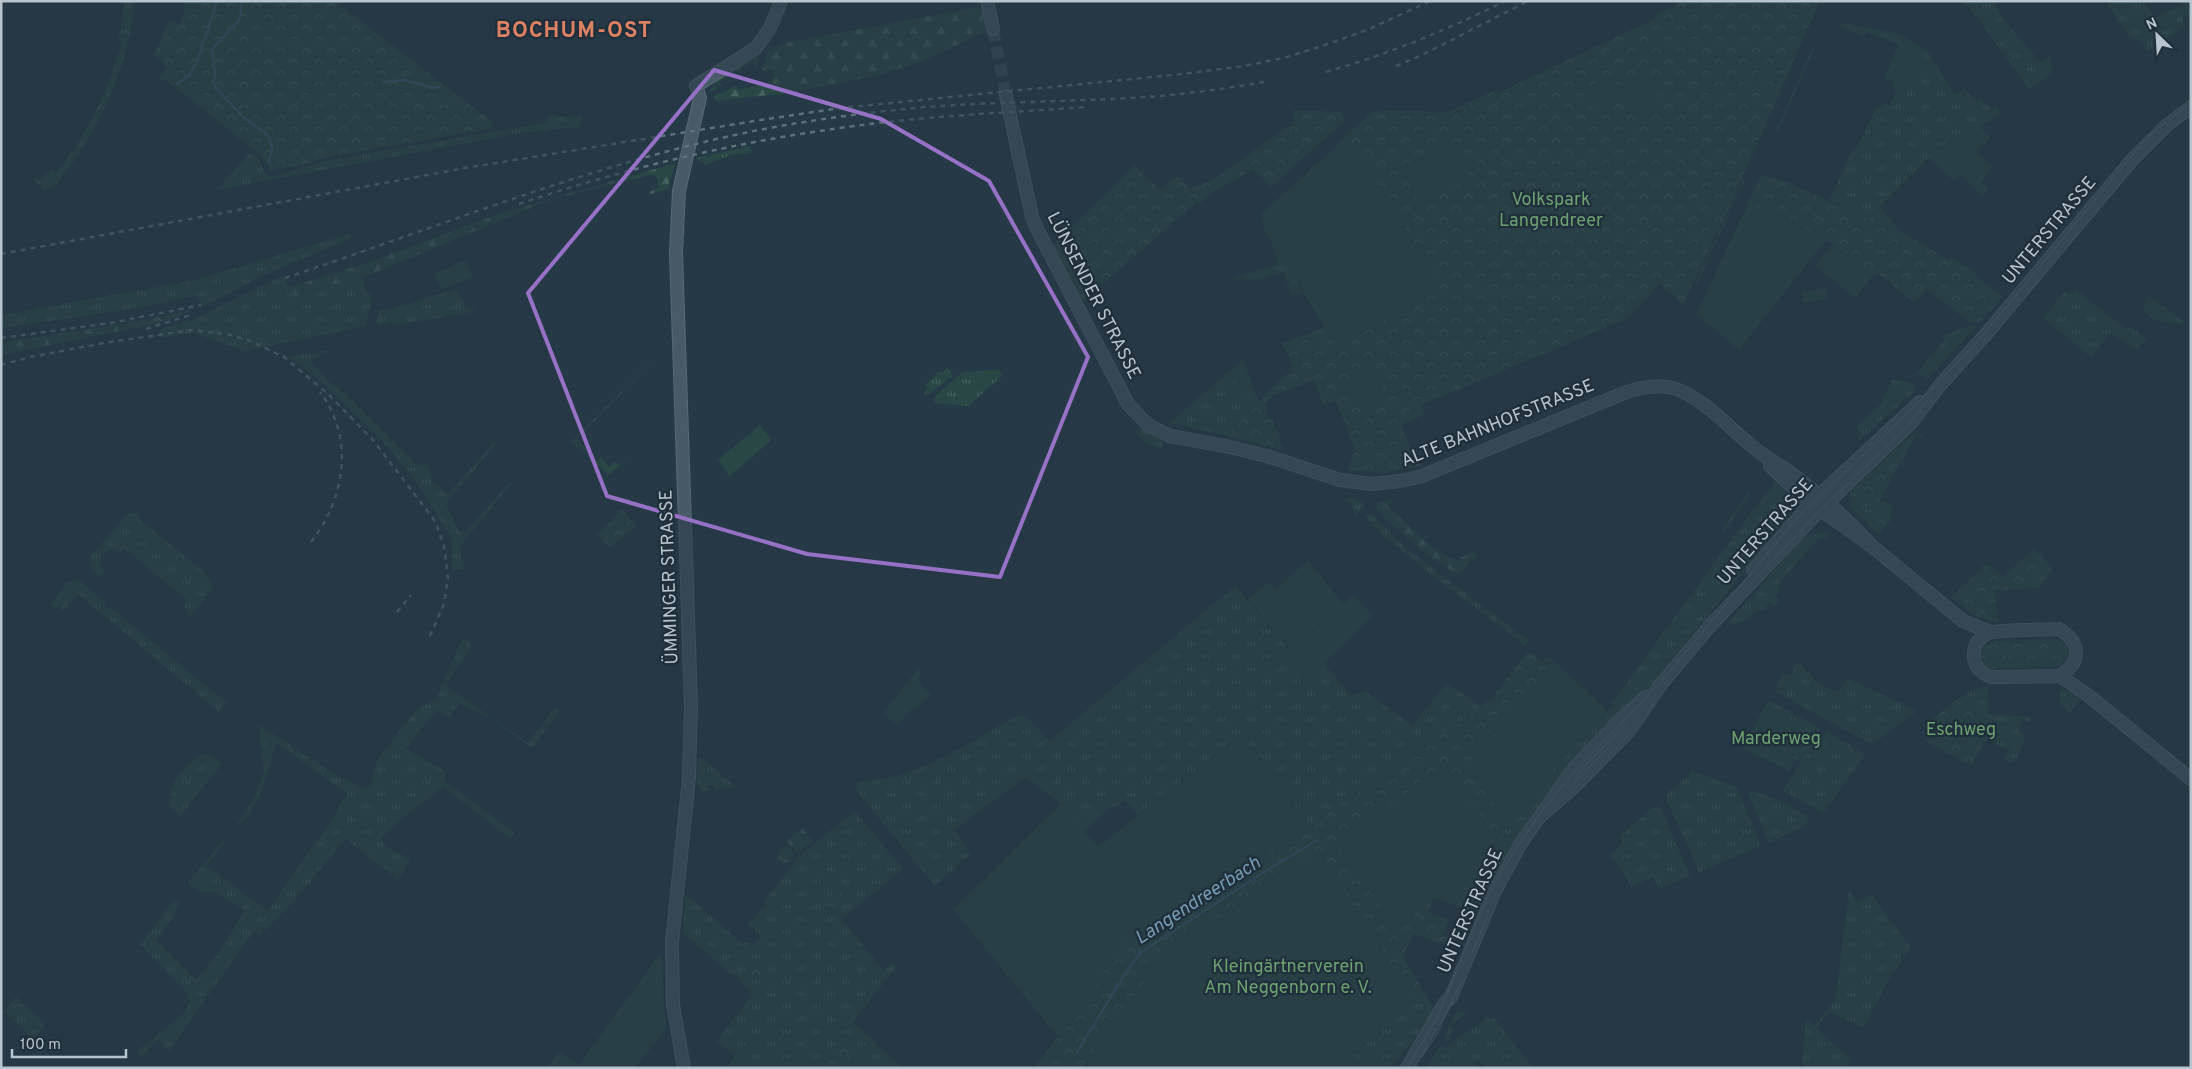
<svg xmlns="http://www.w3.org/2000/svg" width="2192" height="1069" font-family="Overpass,sans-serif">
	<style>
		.grass { fill: url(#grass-tufts) }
		.forest { fill: url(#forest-firs) }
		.park { fill: url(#park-crowns) }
		.garden { fill: #284745 }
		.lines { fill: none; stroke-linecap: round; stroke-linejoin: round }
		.stream { stroke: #39596d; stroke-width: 2.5 }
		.secondary-tunnel { stroke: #3c4e5a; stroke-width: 12; stroke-dasharray: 12 6; stroke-linecap: butt }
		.secondary-casing { stroke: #596872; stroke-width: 14 }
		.secondary { stroke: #485a68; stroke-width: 12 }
		.tram { stroke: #5c6f7c; stroke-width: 1 }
		.rail { stroke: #5c6f7c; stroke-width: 2.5; stroke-dasharray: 5 5; stroke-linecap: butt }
		.marked { fill: none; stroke: #9671c6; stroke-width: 4; stroke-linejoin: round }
		.labels { text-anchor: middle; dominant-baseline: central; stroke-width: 4.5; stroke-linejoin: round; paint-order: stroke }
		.park-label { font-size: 18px; fill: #6ea170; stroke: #1f2f3b }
		.street-label { font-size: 18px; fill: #b8c5ce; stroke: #1f2f3b }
		.water-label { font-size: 19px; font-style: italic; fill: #779bb3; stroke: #1f2f3b }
		.district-label { font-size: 22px; font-weight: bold; letter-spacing: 1px; fill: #de8264; stroke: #1f2f3b }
	</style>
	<defs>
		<pattern id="grass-tufts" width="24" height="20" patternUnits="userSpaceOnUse" patternTransform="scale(1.25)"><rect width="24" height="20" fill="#284745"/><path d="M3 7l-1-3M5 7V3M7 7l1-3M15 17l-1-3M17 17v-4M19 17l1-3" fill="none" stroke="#45605f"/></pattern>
		<pattern id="forest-firs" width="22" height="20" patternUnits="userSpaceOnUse" patternTransform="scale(1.25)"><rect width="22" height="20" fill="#284745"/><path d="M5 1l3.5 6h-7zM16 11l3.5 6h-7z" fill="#45605f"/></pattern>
		<pattern id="park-crowns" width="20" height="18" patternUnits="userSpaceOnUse" patternTransform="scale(1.25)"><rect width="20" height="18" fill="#284745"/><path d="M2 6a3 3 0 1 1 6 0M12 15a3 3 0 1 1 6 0" fill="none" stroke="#45605f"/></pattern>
	</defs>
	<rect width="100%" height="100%" fill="#263946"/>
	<g class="grass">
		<path d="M124,1H135C129,60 106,117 71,165C63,175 57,187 44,191L32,178L35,177L39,181L44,180L43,176L52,170L56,172L58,170C90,133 108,88 122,43L118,41L123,19Z"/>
		<polygon points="1962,1 1995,1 2002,18 2040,62 2051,57 2052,73 2029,90 1974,13"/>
		<polygon points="2119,1 2143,1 2155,18 2187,1 2191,1 2191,13 2182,18 2186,26 2148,52 2140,41 2130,37 2107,4"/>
		<polygon points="1813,46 1815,47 1778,132 1776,131"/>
		<polygon points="1927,51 1955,95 1964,89 1977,102 1980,99 1991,109 1996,107 2001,113 1997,117 1939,148 1868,219 1829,200 1851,153 1858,146 1877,106 1882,108 1884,103 1890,105 1897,90 1892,88 1894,82 1905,87"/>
		<polygon points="756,57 759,62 756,68 752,62 719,82 722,87 716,84 715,87 718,89 709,92 718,80"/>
		<polygon points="1792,70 1793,70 1746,174"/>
		<polygon points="1496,90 1498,92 1448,116 1381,113 1372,116 1341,142 1340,140 1371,113 1384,110 1448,112"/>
		<polygon points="551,114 565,117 582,116 580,127 520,133 217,190 250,152 258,159 266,174 272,177 329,160 545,123"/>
		<polygon points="750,146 751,153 730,155 706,165 696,158"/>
		<polygon points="1743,181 1744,182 1696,286 1694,285"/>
		<polygon points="350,234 352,238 262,276 201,308 198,298 194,296 133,309 1,328 1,315 191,281"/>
		<polygon points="1286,262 1303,293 1291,296 1284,272 1256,280 1230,279"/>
		<polygon points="284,275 288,287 293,286 295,296 362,278 366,293 371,293 372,297 366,326 246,351 193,333 160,338 160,329 192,320"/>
		<polygon points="456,289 466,307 475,309 472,312 395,325 392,322 376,325 379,309 389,310"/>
		<polygon points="2076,290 2127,330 2130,326 2147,339 2137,350 2110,333 2091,357 2043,318 2064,292 2071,294"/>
		<path d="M2149,296L2183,321V324C2171,324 2143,321 2143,304Z"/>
		<polygon points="1972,325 1977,326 1927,379 1922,375 1915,375 1944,340 1942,336"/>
		<polygon points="329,350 329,352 321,354 311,362 331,384 336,385 419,466 428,464 432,481 448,494 494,442 497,443 446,504 459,532 464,533 510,482 512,483 460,546 464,569 452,571 452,539 415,480 381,440 337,397 308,371 288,357"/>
		<polygon points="660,355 577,438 597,461 601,458 609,467 615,462 619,465 631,456 609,475 571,442"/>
		<polygon points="1243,360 1259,402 1228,436 1169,423"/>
		<polygon points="947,368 953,376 926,396 924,392 928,388 925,385 940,371 942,373"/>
		<polygon points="998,370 1003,375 968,406 934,403 935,396 963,372"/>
		<polygon points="1892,380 1909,382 1914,386 1914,392 1859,441 1857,425 1880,405"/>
		<polygon points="1137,430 1144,430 1161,440 1164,450 1146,443 1134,431"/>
		<polygon points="1776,482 1787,494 1787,501 1783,509 1791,517 1781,529 1776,528 1766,540 1769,547 1763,549 1655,680 1655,685 1515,841 1485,894 1486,898 1475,921 1469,920 1460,946 1458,939 1468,910 1501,843 1497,840 1538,784 1613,706 1611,704 1757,505"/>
		<polygon points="1855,488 1860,494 1871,500 1867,523 1851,508 1850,493"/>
		<polygon points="1748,492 1750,495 1724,532 1722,530"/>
		<polygon points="1350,497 1366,504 1355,517 1353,506 1345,501"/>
		<polygon points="1392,499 1392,503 1389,504 1389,507 1407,524 1401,532 1387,521 1376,507 1377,504"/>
		<path d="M128,513H137L138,518L209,576L208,578L212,583V590L189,618L184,605L187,600L124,548L121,552L114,549C101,550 94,562 105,571L99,577C91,570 89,567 91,556Z"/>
		<polygon points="1367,514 1372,515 1406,548 1528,640 1525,645 1424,569 1380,533 1365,516"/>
		<path d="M1819,533H1831L1825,539L1823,537L1817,540L1779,583L1780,589L1775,596L1780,600L1775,606L1770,602L1763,611L1757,610C1751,618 1738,627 1727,624L1804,536Z"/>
		<polygon points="75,580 80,581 106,603 104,606 107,609 110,607 228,704 225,705 218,713 216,709 78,594 64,610 58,606 56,608 51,604 65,585"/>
		<path d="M1235,586L1290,650L1286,655L1307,679L1324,664L1352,696L1365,691L1412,725L1447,683L1481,707L1460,722L1432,739L1386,774L1307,825L1243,734L1138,815L1125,800L1119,805L1111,807L1084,831L1061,804L1026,777L954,830L971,854L935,886L855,789L859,782C870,781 882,780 893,777C938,765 979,737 1019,715L1027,717L1050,741Z"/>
		<path d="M463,638L471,644V649L445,685L528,743L555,708L560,711L532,748L492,719L459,703L449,718L437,710L406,748C420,758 432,762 446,772L445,781L515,833L511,838L507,836L443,787L400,820L381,838L385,846L411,860L398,880L346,839L293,902L259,936L254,931L169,1051L158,1040L141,1058L136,1052L183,1014C189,1007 191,1002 187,993L140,944L174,900L180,903L172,919L156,940L196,980L218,954L245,911L216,892H200L189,885V881L225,838V842L207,866L267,911L329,824L347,794L278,744L274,747C270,771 257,814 235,827L252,802L264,772L259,725L344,780L347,779L360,788L371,786L377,760L416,710L436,699Z"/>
		<polygon points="1798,662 1819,684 1838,692 1847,678 1917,711 1874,743 1869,743 1775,691 1784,672 1790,676"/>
		<polygon points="1988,687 1988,697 1981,698 1981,704 1971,704 1961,697 1972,690"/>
		<polygon points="2063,689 2080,699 2070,713 2066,711 2067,708 2060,706 2060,691"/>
		<polygon points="1769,700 1821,729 1817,735 1822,738 1826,731 1863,753 1862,759 1825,811 1821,812 1783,791 1809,747 1804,744 1799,732 1803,727 1766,705"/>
		<path d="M1989,714L2031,717L2029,722L2023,720L2018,731L2025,735C2025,744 2019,759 2010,763L2004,760L2017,735L2008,750L1987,739L1996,718Z"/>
		<path d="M202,754L211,756L222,764L180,816L168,806C174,799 169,794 172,787C174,779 195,756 202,754Z"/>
		<path d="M701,758L736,787L715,790L714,785L708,786V791C698,792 696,784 697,775H699L698,759Z"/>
		<polygon points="1692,771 1737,787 1761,846 1699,872 1666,799 1666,795"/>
		<polygon points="1751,790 1781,801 1807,816 1808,823 1805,826 1769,843 1748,793"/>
		<polygon points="1657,807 1661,809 1665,817 1690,876 1659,889 1653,877 1632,886 1610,855 1623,843 1619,837 1652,808"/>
		<polygon points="855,811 903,869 842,919 883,970 892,963 896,967 853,1022 903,1068 727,1068 735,1056 717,1041 752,995 735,975 733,976 683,933 685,894 743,944 747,941 753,945 761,936 748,924 765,905 765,901 800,855"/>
		<polygon points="1849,890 1858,903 1871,894 1910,946 1910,949 1887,982 1864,1028 1829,1012 1816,1028 1851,1059 1847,1068 1802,1068 1806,1018 1815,1025 1835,1000"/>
		<polygon points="1407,993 1430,1020 1391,1068 1345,1068"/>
		<polygon points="25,1005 46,1024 33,1038 14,1021 13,1018"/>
		<path d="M1459,1011L1469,1014H1466L1450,1025L1454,1032L1449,1035L1451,1039L1445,1043C1447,1033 1449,1018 1459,1011Z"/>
		<polygon points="1487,1017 1490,1020 1494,1018 1533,1068 1486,1068 1478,1061 1472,1068 1426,1068 1441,1045 1446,1047"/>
	</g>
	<g class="forest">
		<polygon points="978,7 982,10 985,32 925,60 876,76 787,93 716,101 714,96 736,86 738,90 771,82 770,78 774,76 772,69 762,71 767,55 766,52 785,43"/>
		<polygon points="676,163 669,182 670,189 650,194 649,192 659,188 656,176 650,175 550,200 362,278 295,296 293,286 361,265 501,213"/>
		<polygon points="194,310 159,323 1,355 1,342 117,325"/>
		<polygon points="1407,524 1435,549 1456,561 1473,551 1478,555 1458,575 1428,555 1401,532"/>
		<polygon points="802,828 813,841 798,853 786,841"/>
	</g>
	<g class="park">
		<polygon points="186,1 335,1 492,122 492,128 324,158 301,165 270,171 260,155 165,79 163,82 159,78 168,67 154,55 169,21 181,24"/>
		<polygon points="1684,1 1820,1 1729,208 1683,304 1660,284 1629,318 1421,405 1425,414 1401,425 1412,452 1421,465 1417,467 1384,473 1348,470 1355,450 1336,400 1323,405 1314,380 1274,395 1264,405 1268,417 1272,419 1284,451 1228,436 1271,388 1293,369 1283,343 1325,328 1337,348 1439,284 1369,170 1341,142 1372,116 1381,113 1448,116 1655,19 1654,16"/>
		<polygon points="1294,110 1342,112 1345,121 1271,187 1260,175 1252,170 1211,193 1199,204 1197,202 1082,302 1053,245 1135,165 1160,190 1177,175 1189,188 1211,181 1293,123"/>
		<polygon points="1761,175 1787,182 1868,219 1881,208 1899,230 1947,259 1953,259 1973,270 1977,277 2003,297 1980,323 1970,322 1927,290 1914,302 1878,273 1872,277 1829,241 1794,224 1774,207 1768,214 1748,202"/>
		<polygon points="1915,434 1923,435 1921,438 1916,435 1880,499 1893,507 1889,514 1893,517 1879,535 1867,523 1868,521 1865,511 1871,500 1860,494 1855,488 1907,438"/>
		<polygon points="622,510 636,526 610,547 597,536"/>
		<polygon points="2034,549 2053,568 2039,588 1995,590 1998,622 1976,617 1951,598 1987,563 2003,577"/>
		<path d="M2057,639L2066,645C2070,655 2066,663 2057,666L1990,668C1981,664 1980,655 1984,647L1993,641Z"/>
		<polygon points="1528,651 1543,663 1545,657 1552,659 1536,686 1504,723 1489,735 1473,776 1494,792 1498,798 1490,807 1506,828 1497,840 1444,767 1337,843 1389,918 1395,923 1430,897 1434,897 1428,912 1449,920 1443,936 1453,942 1453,946 1441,942 1440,944 1413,933 1403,956 1434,1009 1430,1020 1407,993 1379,944 1366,932 1364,923 1318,852 1178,942 1165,955 1083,1068 1033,1068 1085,1005 1129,926 1136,935 1386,774 1432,739 1460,722 1492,698"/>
		<polygon points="1961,697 1971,704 1981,704 1981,698 1988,697 1989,714 1996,718 1987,739 1971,766 1928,742 1923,725"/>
		<polygon points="1766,705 1803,727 1799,733 1802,737 1806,739 1805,744 1809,747 1800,761 1795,759 1789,771 1742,748"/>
		<circle cx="785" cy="855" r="8"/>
		<polygon points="837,889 845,896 833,909 828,906 829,898"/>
		<polygon points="760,961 770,970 762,980 757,976 753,981 748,976"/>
		<polygon points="16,997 25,1005 12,1019 3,1011"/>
		<path d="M840,1040C851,1049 852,1056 841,1068H823L820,1065Z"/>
	</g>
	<g class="garden">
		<polygon points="1842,23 1900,34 1927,51 1905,87 1884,78 1899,44 1866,32 1865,36 1840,27"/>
		<polygon points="1761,69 1768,73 1767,84 1762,89 1760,87 1752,93 1754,100 1740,105 1734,94"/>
		<polygon points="1648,72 1652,79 1660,76 1667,90 1648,99 1654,113 1640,119 1630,97 1601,110 1599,106 1594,108 1593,105 1589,106 1582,90 1612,76 1617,85"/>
		<polygon points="1979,126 1991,137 1976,151 1993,167 1981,182 1989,189 1982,196 1960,175 1954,181 1929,157 1939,148"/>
		<polygon points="1341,142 1369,170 1439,284 1336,348 1286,262 1278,264 1270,237 1266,236 1261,214"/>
		<polygon points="1451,143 1470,176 1421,205 1401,170"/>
		<polygon points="1749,202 1768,214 1774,207 1794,224 1826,240 1739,350 1696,314"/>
		<polygon points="1832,245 1872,277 1855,298 1815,266"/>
		<polygon points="466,260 473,277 441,290 434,274"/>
		<polygon points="1826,289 1827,299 1803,302 1802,292"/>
		<polygon points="1243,360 1259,402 1238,425 1239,419 1235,413 1246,405 1246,403 1243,401 1250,396 1246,392 1247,389 1243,385 1238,384 1236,379 1233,380 1230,387 1229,384 1224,383 1221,379"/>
		<path d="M1366,368L1377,370L1385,378L1380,381L1382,387L1381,395L1385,398L1373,406L1371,403L1363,402L1355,395L1349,397C1345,383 1351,371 1366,368Z"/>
		<polygon points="760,425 772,440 729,476 718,460"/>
		<polygon points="1308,560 1343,604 1290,650 1248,599 1268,582 1275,589"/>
		<polygon points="1354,595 1373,616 1307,679 1286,654"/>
		<path d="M1552,659L1608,711L1538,784L1506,828L1490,807L1497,798L1494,792L1473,776L1475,750C1484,740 1495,732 1504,723C1523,704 1539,682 1552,659Z"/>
		<polygon points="920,666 921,685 931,694 922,704 912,709 897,726 883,713"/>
		<polygon points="1766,705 1794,722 1780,750 1795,759 1789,771 1742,748"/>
		<polygon points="1243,734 1307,825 1136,936 1129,927 1085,1005 1058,1037 953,909 1061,804 1098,847"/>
		<polygon points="1444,767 1497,840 1502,843 1468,910 1431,897 1396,923 1389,918 1336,843"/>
		<polygon points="1318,851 1364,923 1366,932 1379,944 1407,993 1345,1068 1092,1068 1085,1063 1165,955 1178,942"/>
		<polygon points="659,955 662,958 664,1006 667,1028 635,1068 548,1068 559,1052 579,1065"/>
	</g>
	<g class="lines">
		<g class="stream">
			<polyline points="382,82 405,80 433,88 439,87"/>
			<path d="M213,83C219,73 210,60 213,48L240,19L242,1"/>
			<polyline points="177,84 189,75 196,64 217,1"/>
			<polyline points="215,87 243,117 268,135 272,148 269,162"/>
			<polyline points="1138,957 1139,949"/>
			<polyline points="1077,1052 1128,969 1143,951 1267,870 1318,840"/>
		</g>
		<polyline class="secondary-tunnel" points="993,29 1006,96"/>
		<g class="secondary-casing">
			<g id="secondary">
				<polyline points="987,1 993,29"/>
				<path d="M1006,96L1032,217L1037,229L1128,404L1148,425L1170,436L1230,447L1267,456L1340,480L1372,484L1400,481L1422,476L1624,393C1641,387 1659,383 1676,389C1711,402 1735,436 1765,456C1771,461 1778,464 1784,468C1817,492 1846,517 1873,547"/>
				<polyline points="1770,466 1804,498 1873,547 1963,621 1990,632"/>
				<polyline points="1753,570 1811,503 1920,402"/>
				<polyline points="1710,626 1820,510 1911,423 1941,384 1987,333 2132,160 2167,125 2191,107"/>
				<path d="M2059,629C2081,642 2082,662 2060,676L1991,677C1982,673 1976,669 1974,658C1973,647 1978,638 1988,633C1998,629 2045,630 2059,629Z"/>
				<polyline points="2060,676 2089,696 2191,779"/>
				<polyline points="1542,815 1575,786 1629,731 1662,683 1715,620"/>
				<polyline points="684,1068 673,1005 672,942 689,778 691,705 676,253 679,191 700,98 696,86 756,48 770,28 781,1"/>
				<polyline points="1407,1068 1444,1004 1451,997 1495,891 1521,843 1574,768 1619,721 1647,696"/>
			</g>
		</g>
		<use href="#secondary" class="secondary"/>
		<g class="tram">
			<polyline points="1749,586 1820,510 1905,429 1929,399"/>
			<polyline points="1571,786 1606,750"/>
			<polyline points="1473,952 1487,917"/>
			<polyline points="1422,1057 1438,1032 1462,980"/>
			<polyline points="1407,1068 1437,1018 1480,914 1501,871 1544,808 1576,770 1662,681 1797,518 1922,399 1979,340 2133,154 2150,135 2191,103"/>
		</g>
		<g class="rail">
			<polyline points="1396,66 1420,56 1528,1"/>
			<path d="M1326,72C1389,54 1447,30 1505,1"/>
			<path d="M519,204C623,169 731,143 840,128C921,116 1004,113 1086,107"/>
			<polyline points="1,254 465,168 767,119 840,108 1182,74 1244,66 1287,57 1328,44 1367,30 1430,1"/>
			<path d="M285,278C451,223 613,155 786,125C833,117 880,111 927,107C1004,101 1082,102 1159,96C1194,93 1229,88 1264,82"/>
			<polyline points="146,329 194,314"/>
			<polyline points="1,338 111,323 201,305"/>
			<polyline points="1,365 30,357 104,343 191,330 231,335 250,341 284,357 328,394 373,440 435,521 444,546 448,578 444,604 429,638"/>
			<path d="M311,542C345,499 355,438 320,392"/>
			<polyline points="397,612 411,595"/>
		</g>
	</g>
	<path d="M0 0H2192V1069H0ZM714,70L881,119L989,181L1088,357L1000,577L807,554L607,496L528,293Z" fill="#263946" fill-opacity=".55" fill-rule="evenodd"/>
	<path class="marked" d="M714,70L881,119L989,181L1088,357L1000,577L807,554L607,496L528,293Z"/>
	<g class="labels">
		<g class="park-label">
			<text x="1551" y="200">Volkspark<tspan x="1551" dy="21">Langendreer</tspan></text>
			<text x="1961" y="730">Eschweg</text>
			<text x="1776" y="739">Marderweg</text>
			<text x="1288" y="967">Kleingärtnerverein<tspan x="1288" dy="21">Am Neggenborn e. V.</tspan></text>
		</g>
		<g class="street-label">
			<text transform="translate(2050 231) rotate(-50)">UNTERSTRASSE</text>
			<text transform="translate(1093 296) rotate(63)">LÜNSENDER STRASSE</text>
			<text transform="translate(1498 424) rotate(-22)">ALTE BAHNHOFSTRASSE</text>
			<text transform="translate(1766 532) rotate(-49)">UNTERSTRASSE</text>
			<text transform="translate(670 577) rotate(-92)">ÜMMINGER STRASSE</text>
			<text transform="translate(1471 911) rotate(-66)">UNTERSTRASSE</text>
		</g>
		<g class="water-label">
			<text transform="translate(1198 901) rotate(-33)">Langendreerbach</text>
		</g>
		<g class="district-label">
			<text x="574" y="31">BOCHUM-OST</text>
		</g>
	</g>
	<rect width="2192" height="1069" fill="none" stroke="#b8c5ce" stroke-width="5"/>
	<g transform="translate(2157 35) rotate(335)" stroke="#1f2f3b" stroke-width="4" paint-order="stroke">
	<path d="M0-4L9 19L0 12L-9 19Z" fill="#b8c5ce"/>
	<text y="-8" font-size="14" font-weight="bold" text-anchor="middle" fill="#b8c5ce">N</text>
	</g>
	<path d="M12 1049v8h114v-8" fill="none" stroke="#b8c5ce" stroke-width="2.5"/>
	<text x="20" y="1049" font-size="15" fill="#b8c5ce" stroke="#1f2f3b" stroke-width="4" paint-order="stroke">100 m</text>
</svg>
